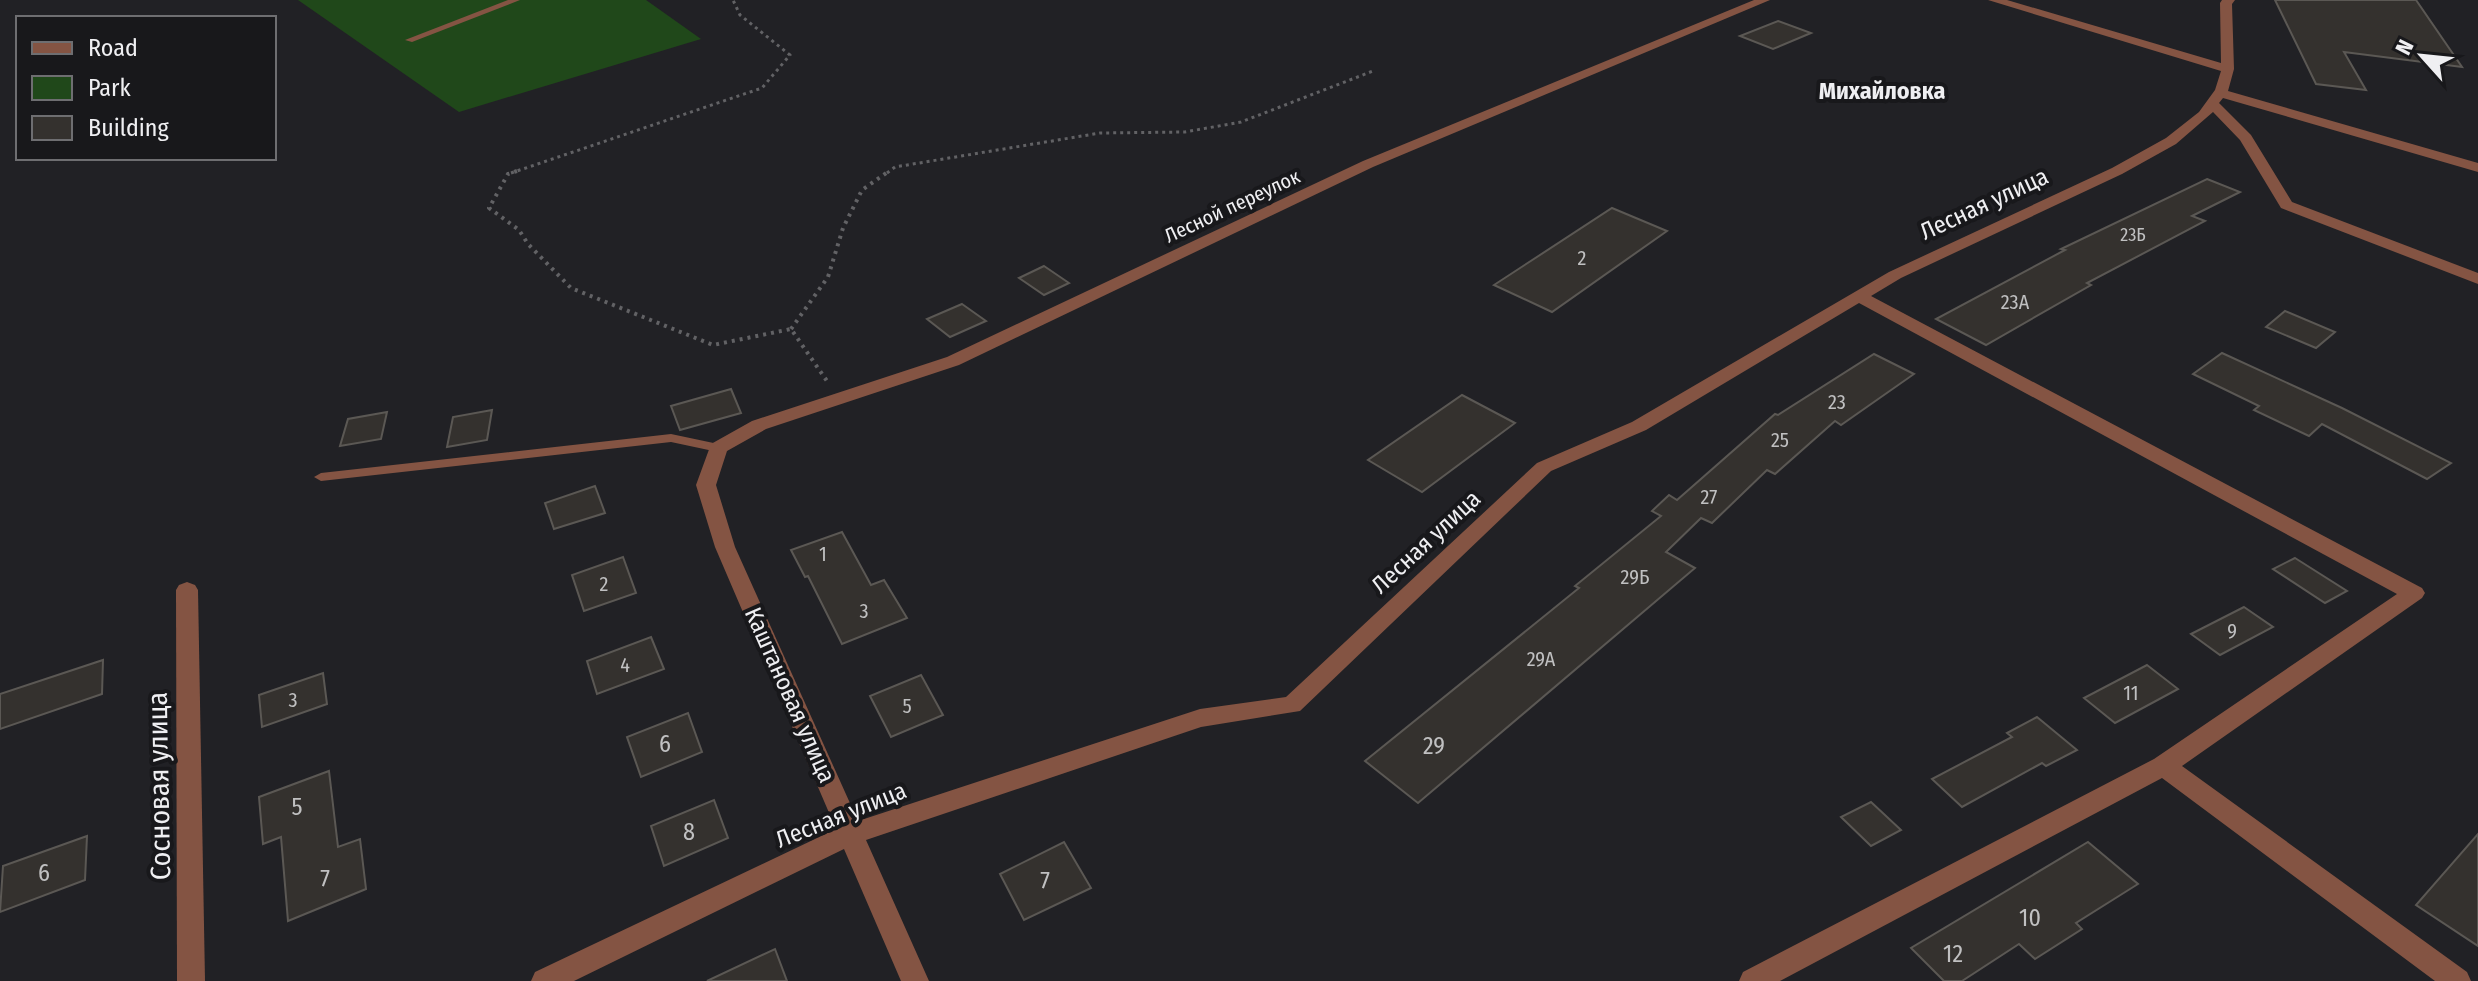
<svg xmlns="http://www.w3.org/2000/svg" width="2478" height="981" font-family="'Fira Sans Condensed',sans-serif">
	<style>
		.green { fill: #20481a }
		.building { fill: #34312e; stroke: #5b5854; stroke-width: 2 }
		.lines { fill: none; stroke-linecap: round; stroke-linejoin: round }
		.path-far1 { stroke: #626265; stroke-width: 3; stroke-dasharray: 3 4; stroke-linecap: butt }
		.path { stroke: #626265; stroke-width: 4; stroke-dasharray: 3 5; stroke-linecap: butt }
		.service { fill: #845443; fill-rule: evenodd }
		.minor { fill: #845443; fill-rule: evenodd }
		.labels { text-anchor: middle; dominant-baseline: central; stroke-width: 8; stroke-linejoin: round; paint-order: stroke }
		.far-number-label { font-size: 18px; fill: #c0c0c1 }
		.far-street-label { font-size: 20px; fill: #efeff2; stroke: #18181b }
		.number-label { font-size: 20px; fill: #c0c0c1 }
		.far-quarter-label { font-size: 24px; font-weight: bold; fill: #efeff2; stroke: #18181b }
		.street-label { font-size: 24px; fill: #efeff2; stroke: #18181b }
		.near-number-label { font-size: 24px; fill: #c0c0c1 }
		.near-street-label { font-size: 28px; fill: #efeff2; stroke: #18181b }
	</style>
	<rect width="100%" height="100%" fill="#212125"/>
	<polygon class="green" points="298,0 646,0 701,39 459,112"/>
	<g class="building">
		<polygon points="2275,0 2416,0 2462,67 2344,52 2366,90 2316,84"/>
		<polygon points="1778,21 1811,33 1773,49 1740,36"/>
		<polygon points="2207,179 2240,192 2192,216 2205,221 2087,283 2091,285 1986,345 1936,319 2065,250 2061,249"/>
		<polygon points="1612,208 1667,231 1552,312 1494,285"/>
		<polygon points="1044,266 1069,283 1044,295 1019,278"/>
		<polygon points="962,304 986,321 950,337 927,319"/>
		<polygon points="2285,311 2335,332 2316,348 2266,327"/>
		<polygon points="2222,353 2342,408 2451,463 2427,479 2322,424 2309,436 2254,410 2259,406 2193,374"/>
		<polygon points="1874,354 1914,374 1841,425 1835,421 1775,474 1767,470 1712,523 1701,518 1666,552 1695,568 1418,803 1365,761 1579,588 1575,586 1661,516 1652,511 1669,495 1677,500 1775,414 1778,415"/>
		<polygon points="731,389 741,413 680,430 671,406"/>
		<polygon points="1462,395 1515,423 1422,492 1368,460"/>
		<polygon points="492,410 487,440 447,447 453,417"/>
		<polygon points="387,412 381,439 340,446 348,419"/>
		<polygon points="595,486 605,513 554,529 545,503"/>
		<polygon points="842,532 871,585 884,580 907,618 842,644 808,576 805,577 791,550"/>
		<polygon points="623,557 636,593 584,611 572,575"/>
		<polygon points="2295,558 2347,591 2325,603 2273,569"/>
		<polygon points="2244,607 2273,627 2220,655 2191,634"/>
		<polygon points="651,637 664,669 597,694 587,661"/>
		<polygon points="103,660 102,694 0,729 0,694"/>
		<polygon points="2147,665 2178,689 2115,723 2084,698"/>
		<polygon points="323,673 327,704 262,727 259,695"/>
		<polygon points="921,675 943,715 891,737 870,696"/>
		<polygon points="688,713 702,752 641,777 627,737"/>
		<polygon points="2037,717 2077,750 2046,766 2042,763 1962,807 1932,779 2012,737 2007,733"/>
		<polygon points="329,771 338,847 360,839 366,889 288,921 281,837 263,844 259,797"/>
		<polygon points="714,800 728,838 664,866 651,826"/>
		<polygon points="1871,802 1901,830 1871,846 1841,817"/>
		<polygon points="2478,834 2478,946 2416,905"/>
		<polygon points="87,836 85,880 0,912 3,866"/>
		<polygon points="1064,842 1091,888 1024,920 1000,874"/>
		<polygon points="2088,842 2138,884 2076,923 2082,929 2035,959 2019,944 1962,981 1944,981 1911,948"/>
		<polygon points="775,949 787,981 707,981"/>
	</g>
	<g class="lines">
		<g class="path-far1">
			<polyline points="511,173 762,88 790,55 740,15 733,0"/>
			<polyline points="887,173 895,167 1100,133 1185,132 1241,122 1373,71"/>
		</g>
		<g class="path">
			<polyline points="517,171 508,174 489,208 519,230 528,244 571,288 713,345 791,329 829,384"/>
			<polyline points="791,329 828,277 843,228 862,190 889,171"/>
		</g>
		<g class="service">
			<polygon points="508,0 520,0 412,42 405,40"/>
			<polygon points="671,434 723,445 725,448 718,452 671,442 321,481 314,477 321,473"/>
		</g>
		<g class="minor">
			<polygon points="1754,0 1770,0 1373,167 959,365 766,429 727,451 716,485 735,547 858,821 1200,709 1286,697 1537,463 1632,422 1889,272 2112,168 2166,138 2199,112 2215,90 2221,71 1988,0 2007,0 2221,63 2220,3 2222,0 2235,0 2232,4 2234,69 2228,91 2478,163 2478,172 2223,98 2219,103 2251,135 2292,202 2478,273 2478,284 2281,208 2240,140 2213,112 2176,144 2122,174 1901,278 1871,296 2422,588 2425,593 2422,598 2182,766 2467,972 2471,981 2435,981 2162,778 1780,981 1739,981 1743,972 2154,759 2397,594 1859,303 1646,430 1551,471 1300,711 1201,727 866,840 929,981 901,981 844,849 574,981 531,981 535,972 836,829 715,547 696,485 711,444 752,421 947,357 1363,161"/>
			<polygon points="187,582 195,585 198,590 205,981 177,981 176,590 179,585"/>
		</g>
	</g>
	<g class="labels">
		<g class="far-number-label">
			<text x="2133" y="235">23Б</text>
		</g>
		<g class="far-street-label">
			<text transform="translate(1232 206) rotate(-25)">Лесной переулок</text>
		</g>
		<g class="number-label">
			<text x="1582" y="258">2</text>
			<text x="2015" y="302">23А</text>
			<text x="1837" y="402">23</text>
			<text x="1780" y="440">25</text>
			<text x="1709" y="497">27</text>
			<text x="823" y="554">1</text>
			<text x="1635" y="577">29Б</text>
			<text x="604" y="584">2</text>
			<text x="864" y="611">3</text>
			<text x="2232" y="631">9</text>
			<text x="1541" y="659">29А</text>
			<text x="625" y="665">4</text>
			<text x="2131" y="693">11</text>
			<text x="293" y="700">3</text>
			<text x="907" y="706">5</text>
		</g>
		<g class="far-quarter-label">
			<text x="1882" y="91">Михайловка</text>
		</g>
		<g class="street-label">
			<text transform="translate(1984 204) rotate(-25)">Лесная улица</text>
			<text transform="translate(1426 542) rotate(-43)">Лесная улица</text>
			<text transform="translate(790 695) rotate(66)">Каштановая улица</text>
			<text transform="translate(841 815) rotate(-22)">Лесная улица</text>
		</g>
		<g class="near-number-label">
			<text x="665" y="744">6</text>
			<text x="1434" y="746">29</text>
			<text x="297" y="807">5</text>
			<text x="689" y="832">8</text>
			<text x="44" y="873">6</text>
			<text x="325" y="879">7</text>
			<text x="1045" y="881">7</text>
			<text x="2030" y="918">10</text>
			<text x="1953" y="954">12</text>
		</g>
		<g class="near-street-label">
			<text transform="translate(159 786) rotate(-91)">Сосновая улица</text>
		</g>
	</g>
	<rect x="16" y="16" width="260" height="144" fill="#18181b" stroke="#6e6e71" stroke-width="2"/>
	<rect x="32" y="42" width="40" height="12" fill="#845443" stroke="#6e6e71" stroke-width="2"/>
	<text x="88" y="56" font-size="24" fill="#efeff2">Road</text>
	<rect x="32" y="76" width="40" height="24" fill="#20481a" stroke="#6e6e71" stroke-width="2"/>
	<text x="88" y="96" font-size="24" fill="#efeff2">Park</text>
	<rect x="32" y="116" width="40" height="24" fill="#34312e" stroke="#6e6e71" stroke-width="2"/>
	<text x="88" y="136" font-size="24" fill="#efeff2">Building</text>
	<g transform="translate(2422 56) rotate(297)" stroke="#18181b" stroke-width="6" paint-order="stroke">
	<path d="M0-6L14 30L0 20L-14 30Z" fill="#efeff2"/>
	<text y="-12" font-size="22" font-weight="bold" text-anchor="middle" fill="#efeff2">N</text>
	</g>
</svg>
